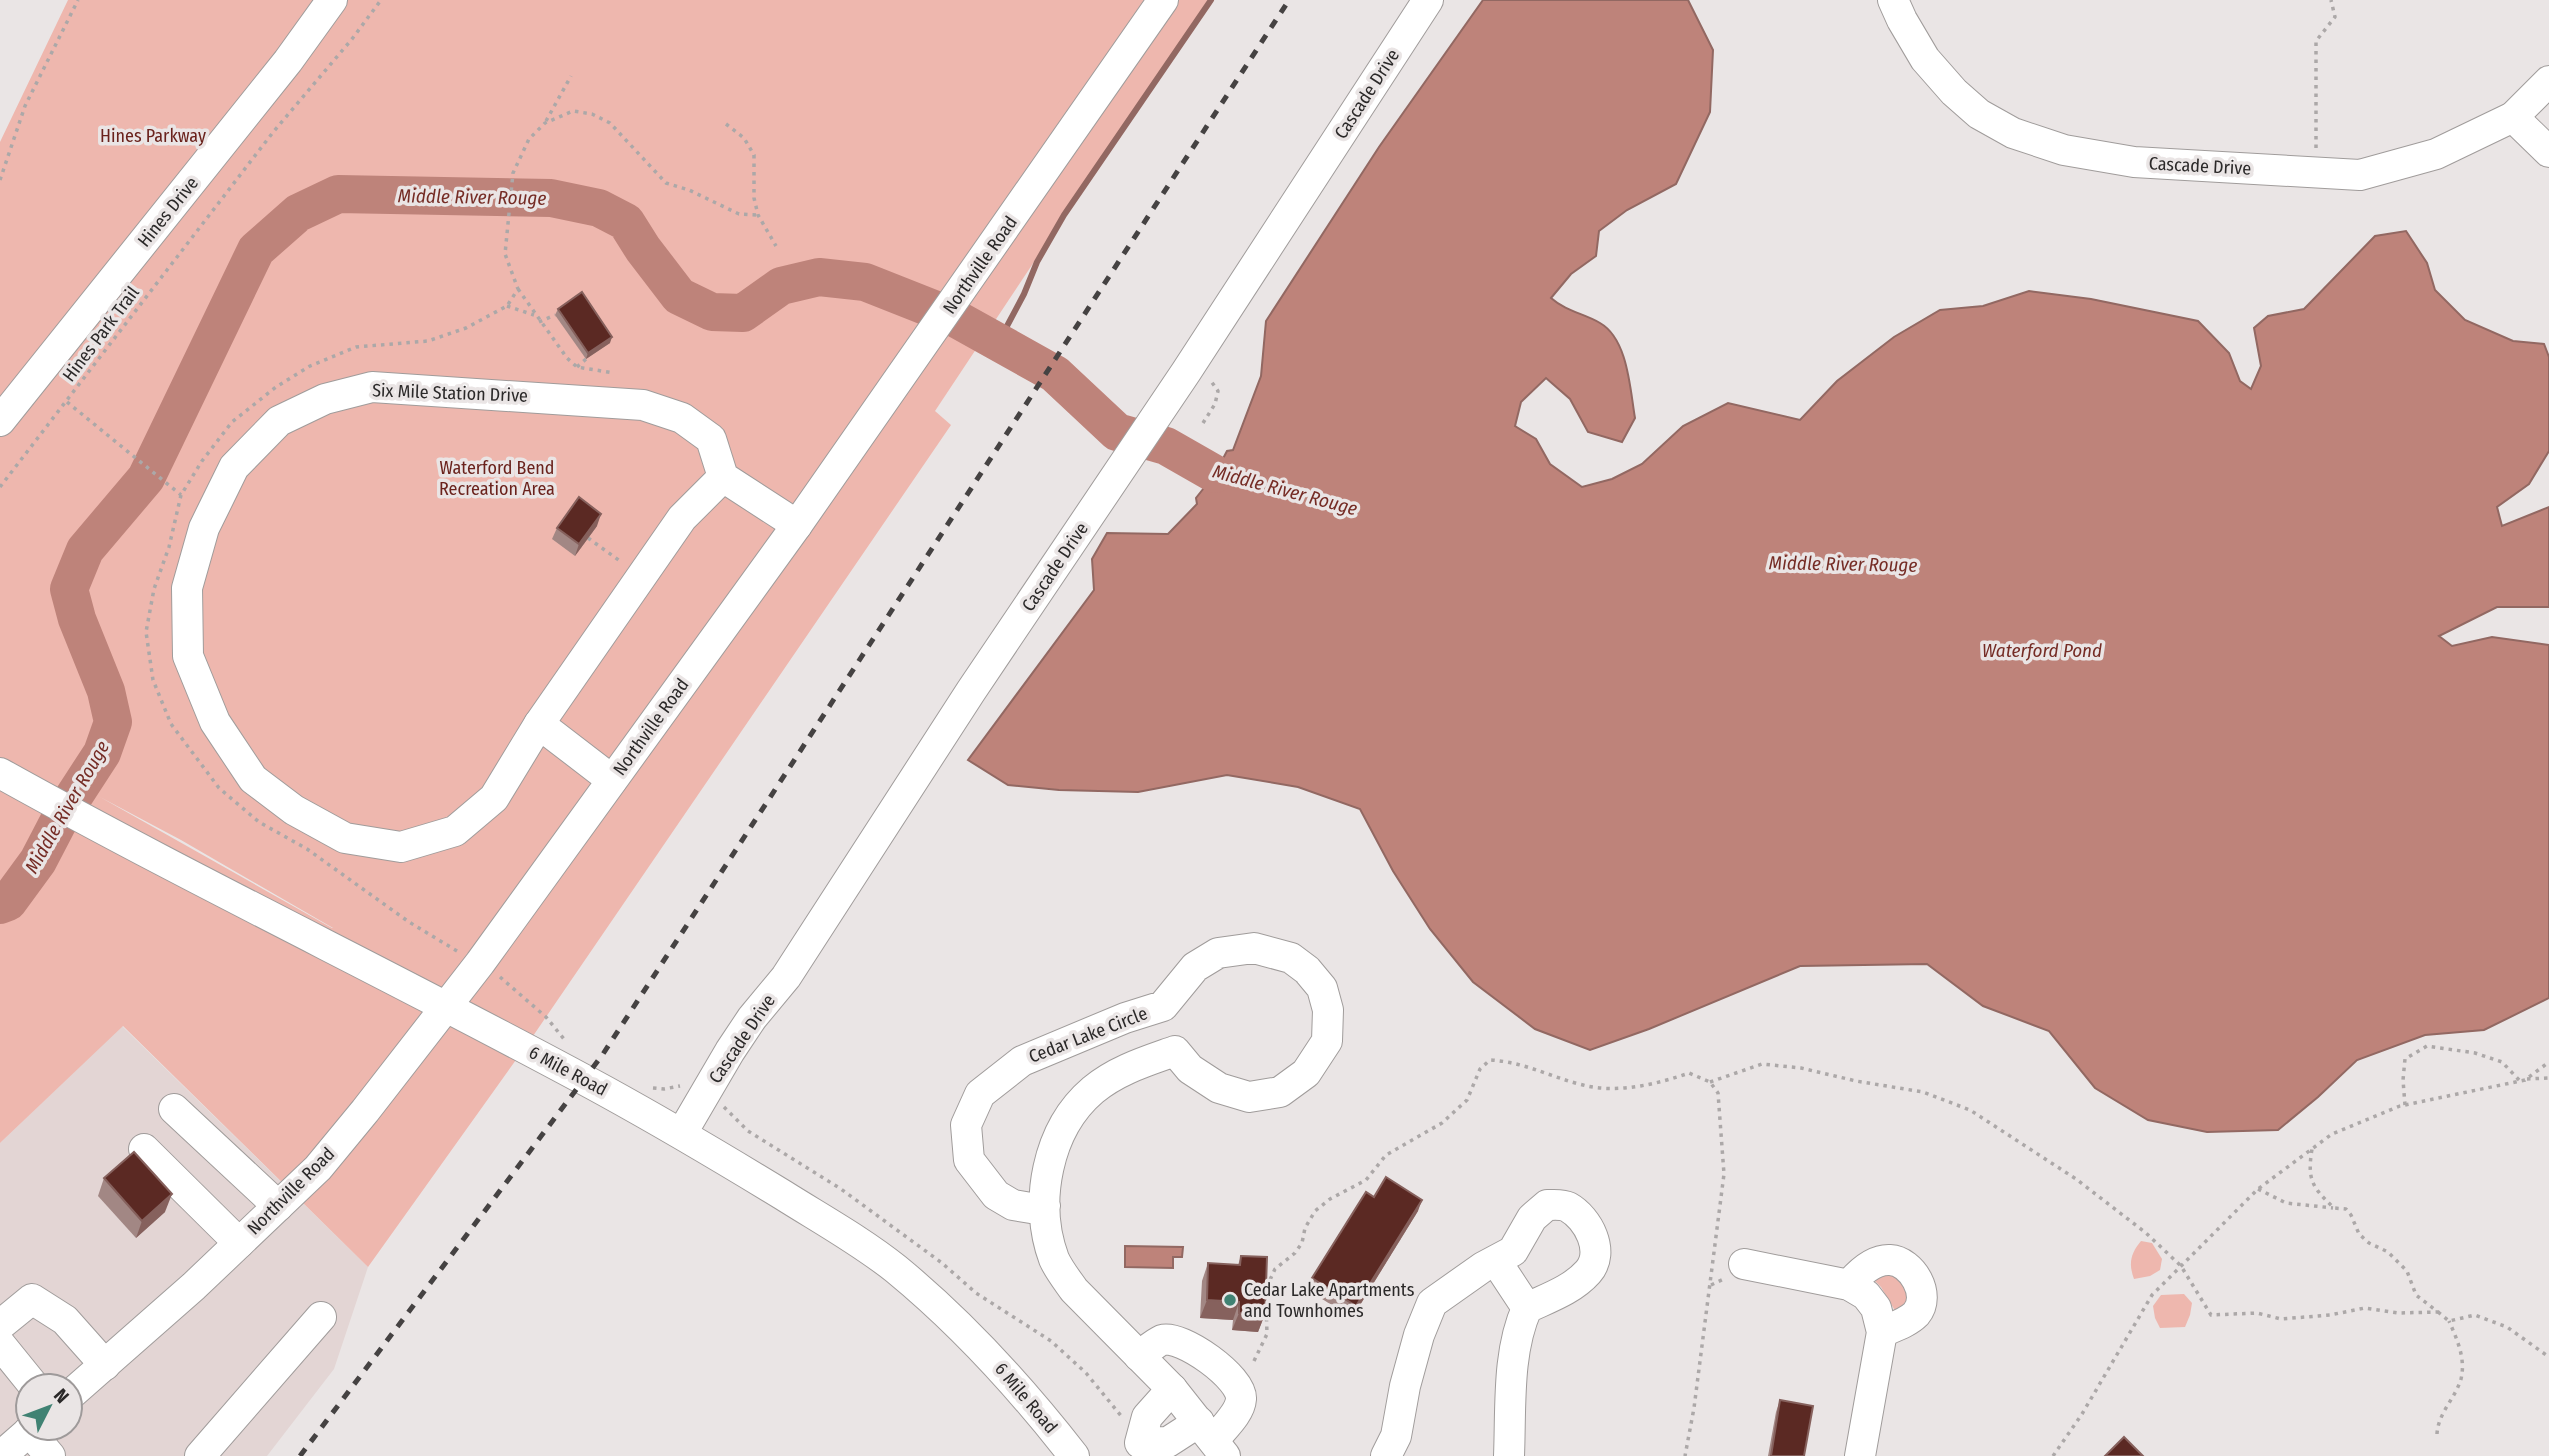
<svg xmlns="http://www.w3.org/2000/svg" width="2549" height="1456" font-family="'Fira Sans Condensed',sans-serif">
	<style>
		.built { fill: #e3d5d4; fill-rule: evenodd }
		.green { fill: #eeb7ae; fill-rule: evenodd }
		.water { fill: #be837a; stroke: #926862; stroke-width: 2 }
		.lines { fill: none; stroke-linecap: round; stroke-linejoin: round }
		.stream { stroke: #926862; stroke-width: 6 }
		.river { stroke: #be837a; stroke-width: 38 }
		.minor-casing { stroke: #a09c9b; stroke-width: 32 }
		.path { stroke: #aca8a8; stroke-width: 3.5; stroke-dasharray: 3.5 5; stroke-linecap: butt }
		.minor { stroke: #fff; stroke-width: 30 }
		.rail { stroke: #454242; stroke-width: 5; stroke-dasharray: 9 9; stroke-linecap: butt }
		.wall { fill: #a28784 }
		.shaded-wall { fill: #86615d }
		.building { fill: #5b2923; stroke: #86615d; stroke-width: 2 }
		.poi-dot { fill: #408273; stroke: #eae5e5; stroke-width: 2.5 }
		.labels { text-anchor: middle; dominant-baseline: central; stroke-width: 7; stroke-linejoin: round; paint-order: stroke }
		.street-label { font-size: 18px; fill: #2b2929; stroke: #eae5e5 }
		.park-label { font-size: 18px; fill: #6a221c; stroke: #eae5e5 }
		.poi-label { font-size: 18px; fill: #2b2929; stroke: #eae5e5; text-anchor: start }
		.water-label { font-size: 19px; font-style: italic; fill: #752c25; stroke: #eae5e5 }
	</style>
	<rect width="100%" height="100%" fill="#eae5e5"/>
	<path class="built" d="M122,1026L368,1267L334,1369L267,1456H0V1143ZM28,1386H70V1428H28Z"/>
	<g class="green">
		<path d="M68,0H1208L935,411L951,425L533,1036L368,1267L123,1026L0,1143V142ZM100,797L181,840L333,928H332Z"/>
		<path d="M2141,1241L2152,1243L2162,1259L2160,1270L2150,1276L2134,1279C2128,1263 2131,1253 2141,1241Z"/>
		<polygon points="1886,1270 1904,1280 1911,1302 1897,1314 1881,1287 1872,1278"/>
		<polygon points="2184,1294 2192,1303 2190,1315 2185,1327 2160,1328 2155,1318 2153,1306 2161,1295"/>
	</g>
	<g class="water">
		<path d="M1483,0H1688L1713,50L1710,112L1676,184L1627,210L1599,231L1596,256L1571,274L1551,298C1567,312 1583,313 1600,323C1628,339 1630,389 1635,418L1622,442L1588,432L1570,399L1546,378L1521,402L1515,426L1536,439L1550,464L1582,487L1612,479L1642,464L1683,426L1728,403L1800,420L1837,381L1894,337L1940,310L1983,306L2029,291L2091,299L2198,321L2229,353L2240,381L2251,389L2261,366L2254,328L2268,316L2304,309L2375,236L2406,231L2427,263L2435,290L2465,320L2513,341L2544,344L2549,357V451L2529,484L2497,507L2502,526L2549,507V607H2497L2439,636L2452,646L2492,637L2549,645V998L2484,1030L2425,1035L2357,1060L2318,1097L2278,1130L2207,1132L2148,1120L2095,1088L2049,1031L1983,1006L1927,964L1800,966L1649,1029L1590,1050L1535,1029L1473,982L1430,929L1393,871L1360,809L1298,787L1227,775L1138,792L1059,790L1008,785L968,760L1094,590L1092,559L1107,533L1168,534L1197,504L1196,498L1215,474L1227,451L1233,450L1261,376L1266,321L1379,147Z"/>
		<polygon points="1125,1246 1183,1247 1182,1257 1173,1257 1173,1268 1125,1267"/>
	</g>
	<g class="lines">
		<polyline class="stream" points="998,343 1024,294 1037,262 1064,215 1211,0"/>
		<polyline class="river" points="0,905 8,902 38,861 63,813 102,753 113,722 106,691 77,619 69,589 85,550 146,478 256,250 298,213 338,194 551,198 599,208 626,222 643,249 679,296 712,312 743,313 781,286 819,277 865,282 951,316 1055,374 1117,432 1166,446 1215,474"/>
		<g class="minor-casing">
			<g id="minor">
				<polyline points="1893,0 1902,20 1925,59 1954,92 1979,114 2013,133 2064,150 2134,162 2360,175 2436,154 2513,117 2549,81"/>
				<polyline points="2513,117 2549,152"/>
				<polyline points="0,421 288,61 332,0"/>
				<polyline points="723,477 682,518 539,724 494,798 455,831 401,847 345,838 294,810 253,779 215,722 188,656 187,588 204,528 234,467 279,421 325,399 372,387 643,405 682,418 711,439 723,477 797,525"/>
				<polyline points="539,724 612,780"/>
				<path d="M0,773C199,884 405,982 605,1091C665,1124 724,1159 783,1195C821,1219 861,1241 896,1269C963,1324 1021,1388 1074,1456"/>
				<polyline points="174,1109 278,1206"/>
				<polyline points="682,1133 730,1051 752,1018 786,977 971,691 1186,372 1428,0"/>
				<polyline points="144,1149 239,1243"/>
				<path d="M1045,1206L1031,1208L1013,1205L996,1195L969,1160L966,1125L980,1094L1022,1061L1125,1018L1163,1006L1195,967L1218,953L1254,948L1291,958L1307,970L1322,988L1328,1010L1327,1041L1306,1073L1280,1092L1249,1097L1219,1088L1190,1069L1175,1051C1147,1061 1117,1070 1093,1090C1047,1129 1033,1203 1054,1259C1059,1270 1067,1280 1074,1290L1172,1389L1225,1456"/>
				<polyline points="1496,1261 1527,1308"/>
				<polyline points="1744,1264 1849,1285 1866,1295 1876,1308 1882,1332 1860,1456"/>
				<path d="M1849,1285C1859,1273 1873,1259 1890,1260C1912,1261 1932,1295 1916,1314C1907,1323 1893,1327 1882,1332"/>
				<polyline points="0,1325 32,1299 65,1320 105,1365"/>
				<polyline points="0,1344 34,1386"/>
				<path d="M1139,1356C1146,1351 1155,1343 1162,1340C1181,1334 1243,1378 1241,1399C1240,1414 1222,1429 1214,1440"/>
				<polyline points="1172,1389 1147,1417 1140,1443 1168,1442 1199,1422"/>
				<polyline points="70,1395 194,1286 318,1168 365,1111 480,963 797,525 1163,0"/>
				<polyline points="29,1431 50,1456"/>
				<polyline points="1,1456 33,1428"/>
				<polyline points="200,1456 321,1317"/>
				<path d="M1386,1456L1396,1436L1405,1386L1419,1335L1432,1303L1483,1267L1513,1251L1532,1218L1547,1205C1554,1205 1562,1204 1568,1207C1588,1218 1606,1252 1588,1272C1572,1290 1548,1298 1527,1308C1507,1352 1511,1408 1509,1456"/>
			</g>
		</g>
		<g class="path">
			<polyline points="546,121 571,76"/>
			<polyline points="726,124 744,138 754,155 754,198 758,215 776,246"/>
			<polyline points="2316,148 2316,41 2335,17 2331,0"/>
			<polyline points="0,180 25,106 78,0"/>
			<polyline points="518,289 567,358 577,367 614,373"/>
			<polyline points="507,306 534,315"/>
			<polyline points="539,322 555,315"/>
			<polyline points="577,367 586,359"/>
			<polyline points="67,402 181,495"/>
			<polyline points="1203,423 1215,404 1218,391 1211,381"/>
			<polyline points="0,487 274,131 352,39 381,0"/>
			<polyline points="588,538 620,561"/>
			<polyline points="457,951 409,922 307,849 259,822 219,788 171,724 153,680 146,632 154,589 169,547 181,495 202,461 232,422 276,387 310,366 356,347 428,341 466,328 507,306 518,289 505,254 513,173 529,139 545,123 573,111 592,114 610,123 666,183 689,190 739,214 758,215"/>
			<polyline points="500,977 546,1017 564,1039"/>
			<polyline points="2527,1079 2549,1078"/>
			<path d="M1710,1082L1762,1064L1801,1068L1856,1081L1923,1092L1970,1110L2076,1179L2146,1233L2181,1266L2211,1315L2257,1313L2281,1319L2330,1315L2365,1308L2398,1313L2438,1312L2416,1295L2407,1271L2388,1252L2369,1243L2359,1234L2351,1215L2346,1209L2334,1208C2312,1187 2307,1180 2312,1149"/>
			<polyline points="653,1088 664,1089 680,1086"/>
			<polyline points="2405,1105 2403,1080 2405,1059 2427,1046 2475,1053 2502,1062 2520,1081"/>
			<polyline points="724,1107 748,1131 841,1189 942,1263 976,1293 1051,1341 1086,1373 1122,1417"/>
			<polyline points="2258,1189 2286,1203 2333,1208"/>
			<polyline points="1711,1285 1726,1278"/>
			<polyline points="2438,1312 2449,1321 2475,1315 2507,1327 2549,1357"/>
			<path d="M1254,1361L1267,1334L1266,1301L1269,1282L1275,1269L1295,1253L1302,1243L1305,1228L1315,1211L1330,1199L1366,1180L1386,1155L1442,1123L1467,1100L1480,1069L1490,1060C1525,1062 1550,1077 1583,1085C1616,1094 1658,1084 1689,1073L1710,1082L1718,1093L1724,1174L1694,1408L1685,1456"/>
			<path d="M2437,1434C2438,1413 2455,1399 2461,1379C2466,1359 2457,1339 2449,1321"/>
			<polyline points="2053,1456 2082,1414 2152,1295 2258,1189 2332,1134 2400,1106 2525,1080 2549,1062"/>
		</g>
		<use href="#minor" class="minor"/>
		<polyline class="rail" points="300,1456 603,1054 1289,0"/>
	</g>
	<g class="wall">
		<polygon points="558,309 610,343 586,359 555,315"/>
		<polygon points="597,526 575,556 552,539 557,528"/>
		<polygon points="104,1178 165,1212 136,1238 98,1196"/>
		<polygon points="1374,1197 1418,1211 1352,1318 1308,1290 1312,1278"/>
		<polygon points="1241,1256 1265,1314 1258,1332 1232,1330 1233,1320 1200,1318 1202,1281 1208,1263 1238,1265"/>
		<polygon points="1780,1400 1804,1456 1768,1456 1776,1412"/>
	</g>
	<g class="shaded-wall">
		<polygon points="612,337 610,343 586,359 588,353"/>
		<polygon points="601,514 597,526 575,556 579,544"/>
		<polygon points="172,1194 165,1212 136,1238 142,1221"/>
		<polygon points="1422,1200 1418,1211 1352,1318 1356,1306"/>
		<polygon points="1207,1300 1239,1302 1233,1320 1200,1318"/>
		<polygon points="1239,1313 1265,1314 1258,1332 1232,1330"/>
	</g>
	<g class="building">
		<polygon points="582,292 612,337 588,353 558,309"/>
		<polygon points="579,497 601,514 579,544 557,528"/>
		<polygon points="134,1152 172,1194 142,1221 104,1178"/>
		<polygon points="1386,1177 1422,1200 1356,1306 1312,1278 1366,1192 1374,1197"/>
		<polygon points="1241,1256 1267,1257 1265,1314 1239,1313 1239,1302 1207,1300 1208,1263 1240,1265"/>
		<polygon points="1780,1400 1813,1406 1804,1456 1771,1456"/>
		<polygon points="2124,1437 2143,1456 2105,1456"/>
	</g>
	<circle class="poi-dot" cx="1230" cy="1300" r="7"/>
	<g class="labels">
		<g class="street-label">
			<text transform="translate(1367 94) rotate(-57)">Cascade Drive</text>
			<text transform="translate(2200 166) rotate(3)">Cascade Drive</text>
			<text transform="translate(168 212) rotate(-51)">Hines Drive</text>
			<text transform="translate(980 265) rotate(-55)">Northville Road</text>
			<text transform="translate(101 334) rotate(-53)">Hines Park Trail</text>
			<text transform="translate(450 393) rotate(2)">Six Mile Station Drive</text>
			<text transform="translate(1055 567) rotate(-56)">Cascade Drive</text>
			<text transform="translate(651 727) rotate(-54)">Northville Road</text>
			<text transform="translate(1088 1035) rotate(-21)">Cedar Lake Circle</text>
			<text transform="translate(742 1039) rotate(-56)">Cascade Drive</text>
			<text transform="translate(568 1071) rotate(28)">6 Mile Road</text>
			<text transform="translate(291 1191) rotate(-45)">Northville Road</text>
			<text transform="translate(1026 1398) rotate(50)">6 Mile Road</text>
		</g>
		<g class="park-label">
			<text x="153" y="136">Hines Parkway</text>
			<text x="497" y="468">Waterford Bend<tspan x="497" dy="21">Recreation Area</tspan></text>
		</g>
		<g class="poi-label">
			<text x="1244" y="1290">Cedar Lake Apartments<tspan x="1244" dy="21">and Townhomes</tspan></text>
		</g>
		<g class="water-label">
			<text transform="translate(472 197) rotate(1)">Middle River Rouge</text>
			<text transform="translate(1285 490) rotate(15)">Middle River Rouge</text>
			<text transform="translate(1843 564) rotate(1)">Middle River Rouge</text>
			<text x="2042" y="650">Waterford Pond</text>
			<text transform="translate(67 807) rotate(-60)">Middle River Rouge</text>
		</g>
	</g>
	<g transform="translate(49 1407) rotate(48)"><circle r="33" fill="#eae5e5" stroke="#9e9a9a" stroke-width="2"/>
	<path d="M0-5L12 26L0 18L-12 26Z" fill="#408273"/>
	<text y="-10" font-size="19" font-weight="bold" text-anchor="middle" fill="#2b2929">N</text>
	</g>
</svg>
